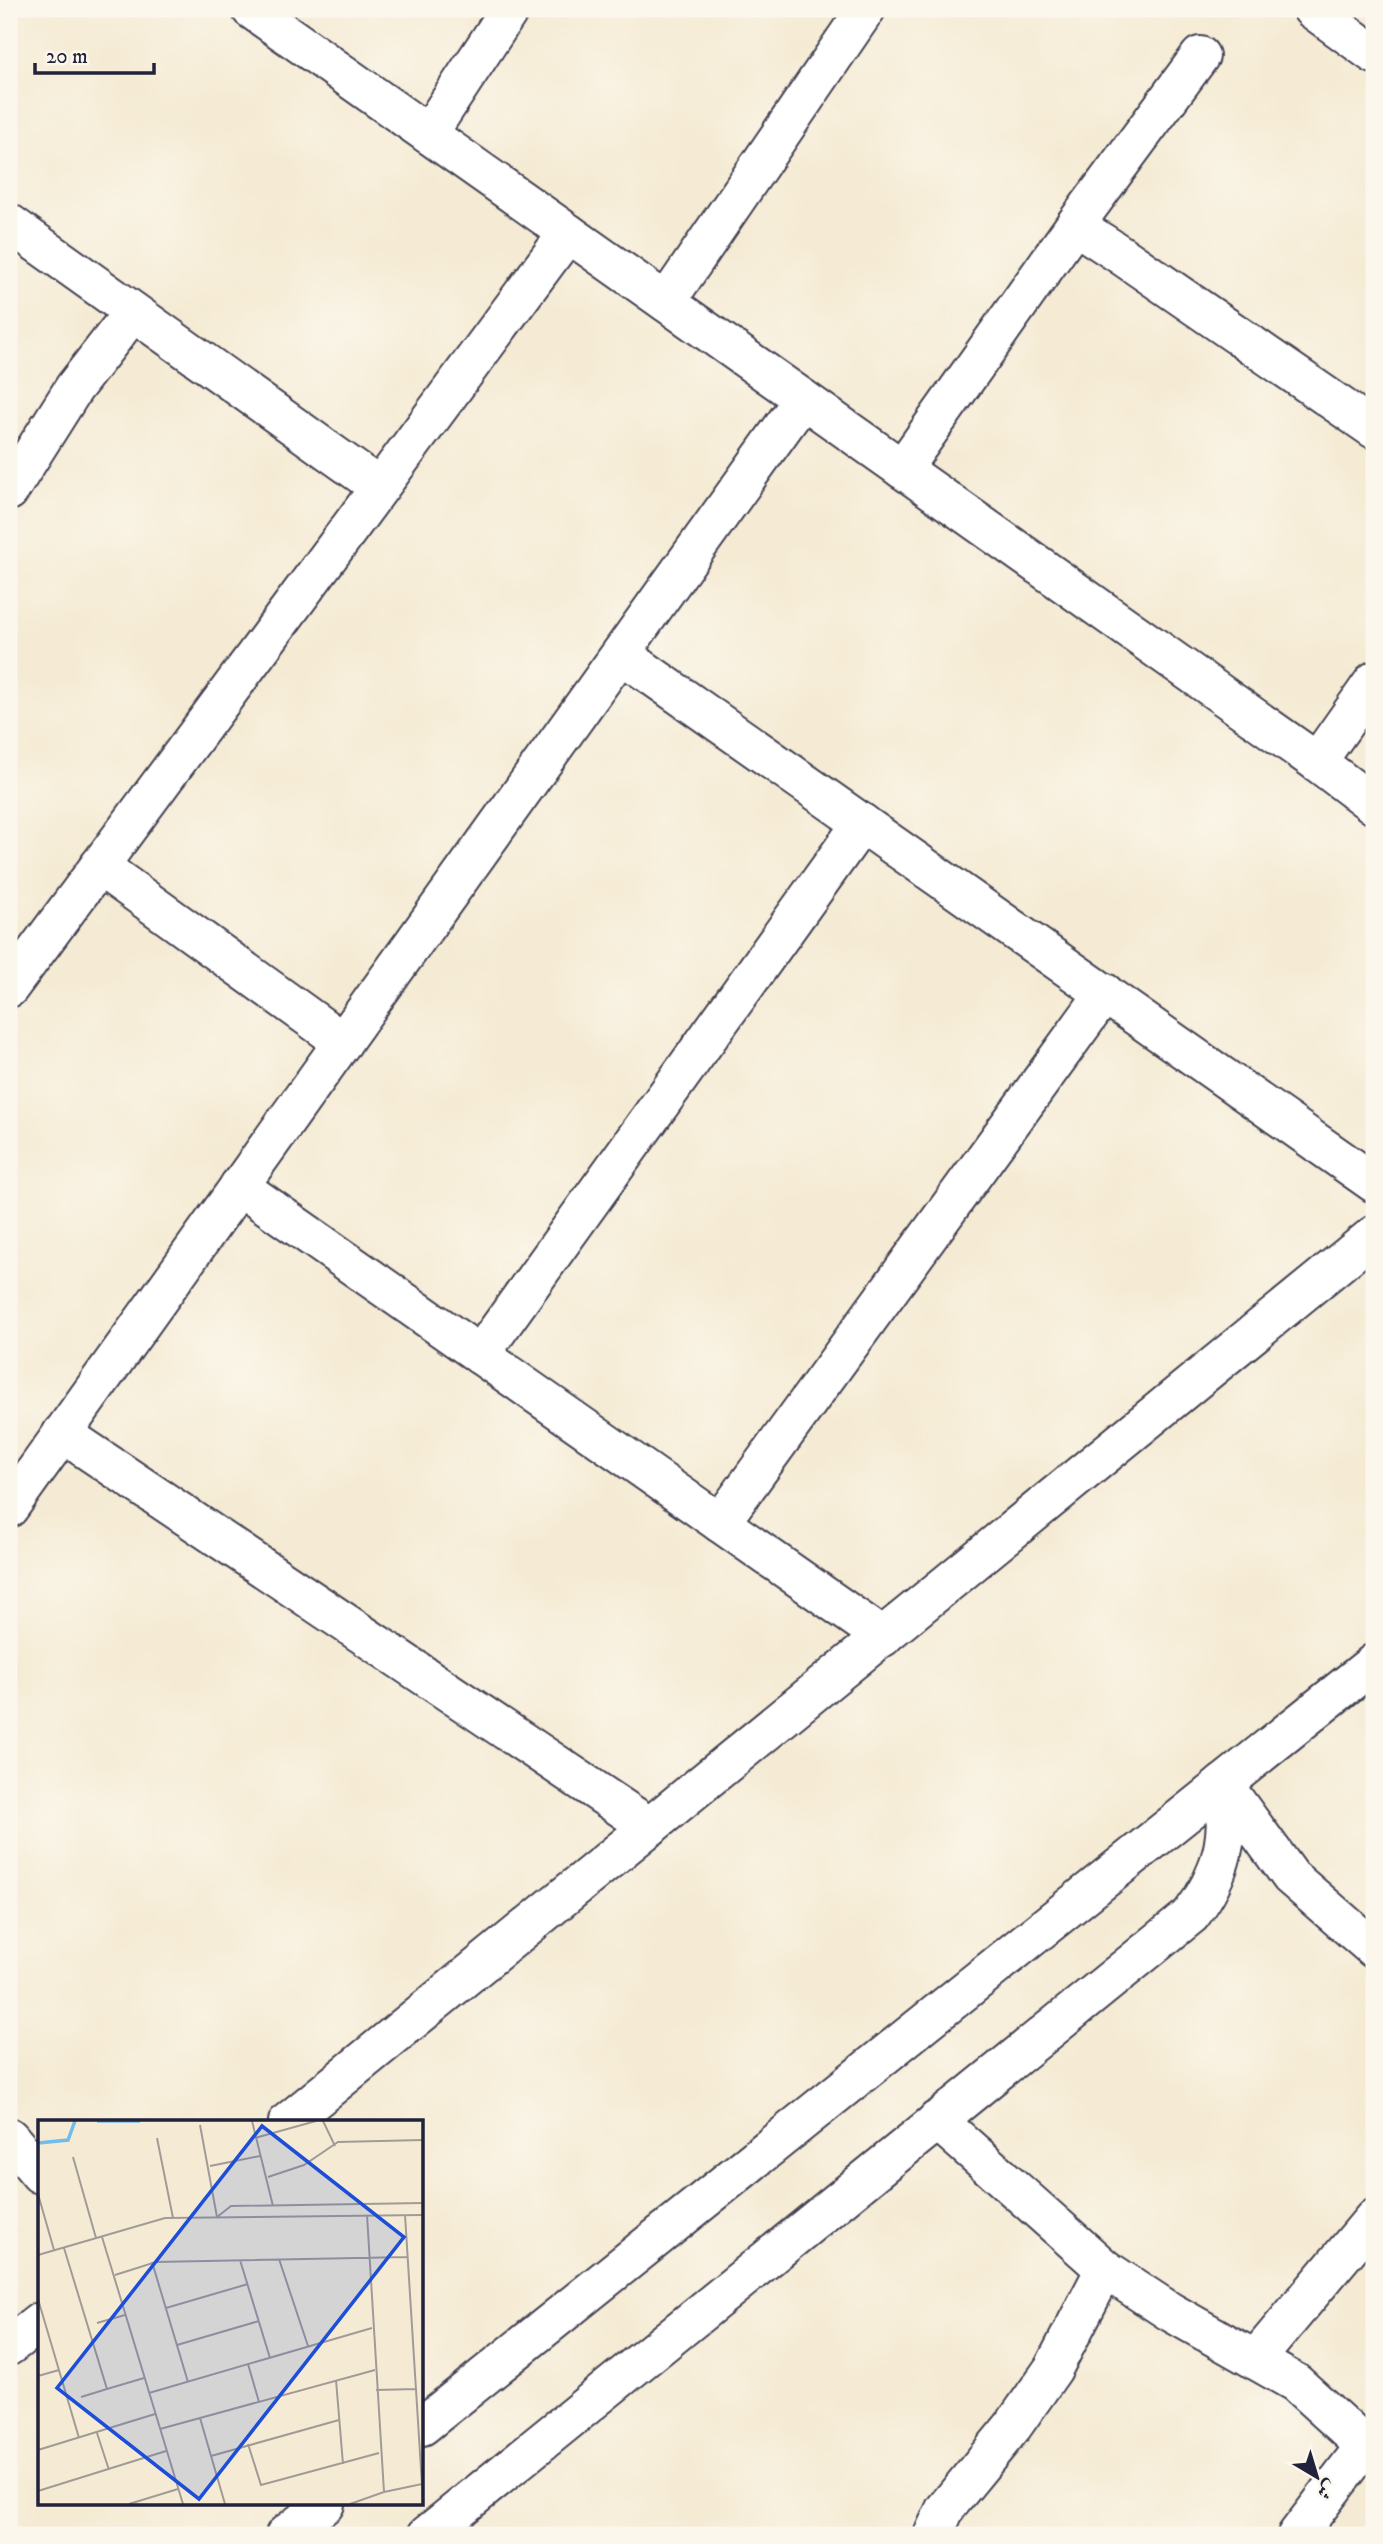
<svg xmlns="http://www.w3.org/2000/svg" width="1383" height="2544" font-family="'IM FELL DW Pica',Amiri,serif">
	<style>
		.lines { fill: none; stroke-linecap: round; stroke-linejoin: round }
		.minor-casing { stroke: #424052; stroke-width: 42 }
		.minor { stroke: #fff; stroke-width: 38 }
		.inset-river { fill: none; stroke: #71bcea; stroke-width: 3.5 }
		.inset-road { fill: none; stroke: #a19b97; stroke-width: 2 }
		.view { fill: #1d4ed8; fill-opacity: 0.15; stroke: #1d4ed8; stroke-width: 3.5 }
		.inset-edge { fill: none; stroke: #22223b; stroke-width: 3.5 }
	</style>
	<rect width="100%" height="100%" fill="#fbf7ec"/>
	<filter id="ink" filterUnits="userSpaceOnUse"><feTurbulence type="fractalNoise" baseFrequency=".0143" numOctaves="2"/><feDisplacementMap in="SourceGraphic" scale="14" xChannelSelector="R" yChannelSelector="G"/><feConvolveMatrix kernelMatrix="1 2 1 2 8 2 1 2 1" color-interpolation-filters="sRGB"/></filter>
	<filter id="wash" filterUnits="userSpaceOnUse"><feTurbulence type="fractalNoise" baseFrequency=".00686" numOctaves="4" result="noise"/><feDisplacementMap in="SourceGraphic" scale="28" xChannelSelector="R" yChannelSelector="G"/><feGaussianBlur stdDeviation="1.57" result="paint"/><feColorMatrix in="noise" values="0 0 0 0 0 0 0 0 0 0 0 0 0 0 0 0 0 1.4 0 .05"/><feComposite in="paint" operator="in"/></filter>
	<g filter="url(#wash)">
		<rect width="100%" height="100%" fill="#f5ebd4"/>
	</g>
	<g filter="url(#ink)">
		<g class="lines">
			<g class="minor-casing">
				<g id="minor">
					<polyline points="251,9 1317,762 1374,805"/>
					<polyline points="1312,9 1374,54"/>
					<polyline points="428,134 510,9"/>
					<polyline points="9,223 379,487"/>
					<polyline points="1075,225 1200,56"/>
					<polyline points="666,302 866,9"/>
					<polyline points="902,469 1075,225 1121,255 1374,429"/>
					<polyline points="9,491 74,388 133,312"/>
					<polyline points="621,654 1374,1183"/>
					<polyline points="1317,762 1374,681"/>
					<polyline points="99,866 343,1042"/>
					<polyline points="9,988 568,233"/>
					<polyline points="239,1186 883,1637"/>
					<polyline points="480,1355 862,823"/>
					<polyline points="62,1433 650,1827"/>
					<polyline points="9,1508 803,399"/>
					<polyline points="720,1523 1105,993"/>
					<polyline points="1223,1784 1291,1877 1374,1949"/>
					<polyline points="937,2120 1105,2269 1169,2311 1296,2383 1374,2454"/>
					<polyline points="288,2122 1374,1235"/>
					<polyline points="9,2137 40,2174"/>
					<polyline points="9,2346 40,2322"/>
					<polyline points="1255,2360 1374,2218"/>
					<polyline points="422,2426 1374,1663"/>
					<polyline points="285,2535 325,2504"/>
					<path d="M427,2535L1191,1915C1223,1873 1231,1836 1223,1784"/>
					<polyline points="933,2535 945,2509 1013,2426 1053,2369 1105,2269"/>
					<polyline points="1297,2535 1365,2446"/>
				</g>
			</g>
			<use href="#minor" class="minor"/>
		</g>
	</g>
	<g transform="translate(38 2120)">
		<rect width="385" height="385" fill="#f5ebd4"/>
		<path class="inset-river" d="M59,1H102M0,23L30,20L37,1"/>
		<path class="inset-road" d="M214,1L235,86M285,1L297,26M162,5L179,97M119,18L135,98M217,18L278,1M35,37L58,118M172,46L222,36M230,57L266,45L300,22L385,20M0,74L16,130M367,95L385,381M179,97L193,86L385,83M64,117L145,384M26,128L69,269L106,258M0,135L127,98L385,95M241,139L270,226M202,140L232,238M114,142L150,262M77,155L118,142L370,137M0,179L41,318M128,188L210,164M59,203L87,195M139,225L221,201M210,244L221,282M0,256L21,250M298,260L305,344M338,270L378,269M111,273L334,208M43,277L69,269M162,298L187,384M122,309L337,250M59,313L71,350M210,324L223,365L341,333M0,330L117,294M173,336L301,300M0,371L128,331M346,372L384,364M91,384L140,369M312,384L346,372L329,95"/>
		<path class="view" d="M224,6L366,117L161,379L19,268Z"/>
		<rect width="385" height="385" class="inset-edge"/>
	</g>
	<rect width="1383" height="2544" fill="none" stroke="#fbf7ec" stroke-width="35"/>
	<g transform="translate(1317 2477) rotate(142)" stroke="#fbf7ec" stroke-width="5" paint-order="stroke">
	<path d="M0-5L12 26L0 18L-12 26Z" fill="#22223b"/>
	<text y="-10" font-size="19" font-weight="bold" text-anchor="middle" fill="#22223b">ش</text>
	</g>
	<path d="M35 63v10h119v-10" fill="none" stroke="#22223b" stroke-width="3.5"/>
	<text x="46" y="63" font-size="21" fill="#22223b" stroke="#fbf7ec" stroke-width="5" paint-order="stroke">20 m</text>
</svg>
